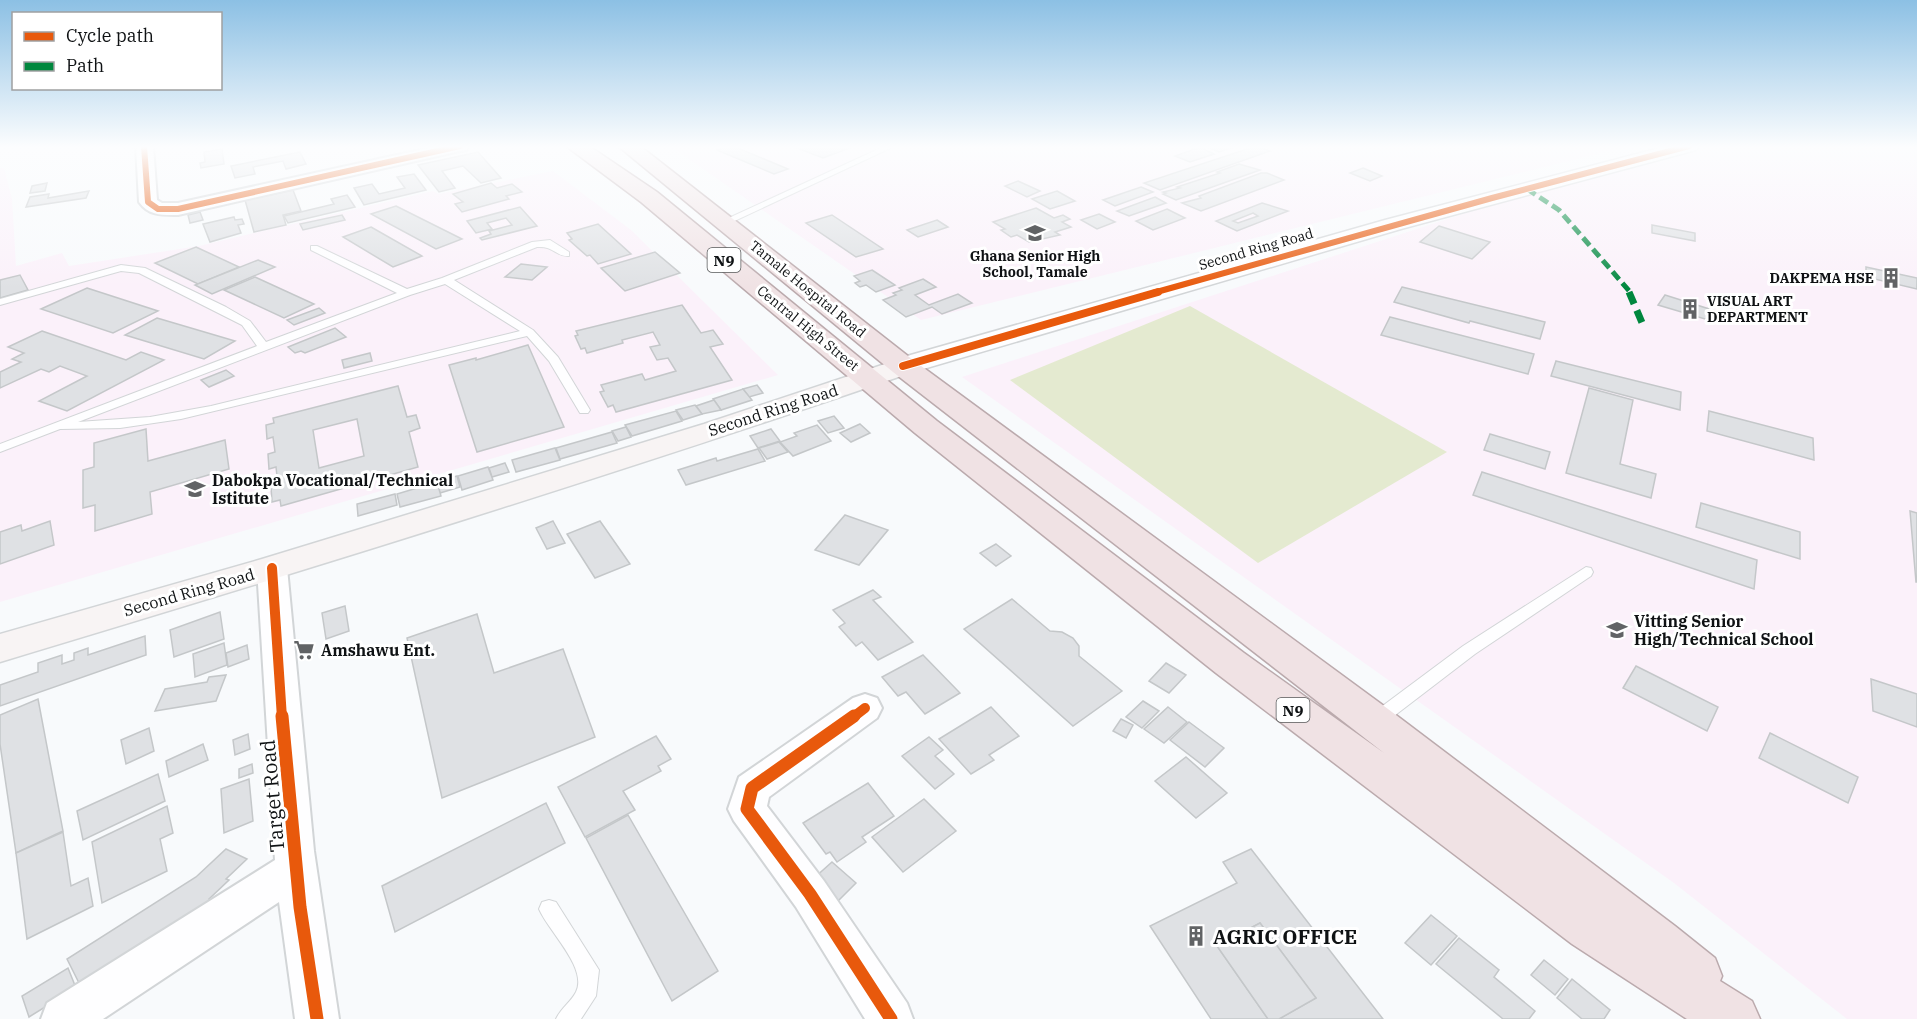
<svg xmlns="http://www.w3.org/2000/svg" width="1917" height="1019" font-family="'IBM Plex Serif',serif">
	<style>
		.education { fill: #fbf1fa }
		.green { fill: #e4ead0 }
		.building { fill: #dfe1e4; stroke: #c4c7c9; stroke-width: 1.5; fill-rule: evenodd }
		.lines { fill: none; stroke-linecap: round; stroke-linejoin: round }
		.service-casing { stroke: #d2d5d7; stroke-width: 2 }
		.minor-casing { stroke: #d2d5d7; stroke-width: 4 }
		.tertiary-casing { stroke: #d2d5d7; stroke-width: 3 }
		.secondary-casing { stroke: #d2d5d7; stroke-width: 3 }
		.trunk-casing { stroke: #bbaaad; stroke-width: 3 }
		.service { fill: #fefeff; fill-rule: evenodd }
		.minor { fill: #fefeff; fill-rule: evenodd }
		.tertiary { fill: #fefeff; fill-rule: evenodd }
		.secondary { fill: #f8f4f4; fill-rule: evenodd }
		.trunk { fill: #f0e2e4; fill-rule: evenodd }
		.quiet-far1 { stroke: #00873e; stroke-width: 5; stroke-dasharray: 10 5; stroke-linecap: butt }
		.quiet { stroke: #00873e; stroke-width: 7; stroke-dasharray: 13 7; stroke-linecap: butt }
		.cycleway-far3-casing { stroke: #fff; stroke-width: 8 }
		.cycleway-far2-casing { stroke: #fff; stroke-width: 10 }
		.cycleway-far1-casing { stroke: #fff; stroke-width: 14 }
		.cycleway-casing { stroke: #fff; stroke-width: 16 }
		.cycleway-far3 { stroke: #e8590c; stroke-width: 6 }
		.cycleway-far2 { stroke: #e8590c; stroke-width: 8 }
		.cycleway-far1 { stroke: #e8590c; stroke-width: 10 }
		.cycleway { stroke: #e8590c; stroke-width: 13 }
		.labels { text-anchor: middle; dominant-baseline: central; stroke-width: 6; stroke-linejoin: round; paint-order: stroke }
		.far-street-label { font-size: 14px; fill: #0f1214; stroke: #fff }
		.far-poi-label { font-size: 14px; font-weight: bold; fill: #0f1214; stroke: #fff }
		.shield { fill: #fff; stroke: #57595a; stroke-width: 1.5 }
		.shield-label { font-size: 15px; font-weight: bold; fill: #0f1214 }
		.street-label { font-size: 16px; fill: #0f1214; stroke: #fff }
		.poi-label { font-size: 16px; font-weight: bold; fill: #0f1214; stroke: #fff; text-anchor: start }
		.near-street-label { font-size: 20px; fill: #0f1214; stroke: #fff }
		.near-poi-label { font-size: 20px; font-weight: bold; fill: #0f1214; stroke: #fff; text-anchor: start }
	</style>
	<rect width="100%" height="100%" fill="#f8fafc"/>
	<g class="education">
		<polygon points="670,146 1630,146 921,320"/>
		<polygon points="1709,146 1917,146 1917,1019 1847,1019 1674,883 962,377 1512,198"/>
		<polygon points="0,168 4,168 12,199 16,266 62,253 69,266 199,246 433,191 439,194 553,171 631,230 778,375 0,602"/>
	</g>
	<polygon class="green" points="1190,306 1447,452 1258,563 1010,380"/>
	<g class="building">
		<polygon points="729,146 733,146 788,169 774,174 717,150"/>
		<polygon points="792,146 855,146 823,158"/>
		<polygon points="1205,146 1236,146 1219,152"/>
		<polygon points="1256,146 1270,151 1160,190 1144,183"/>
		<polygon points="1200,147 1214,154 1190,162 1175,156"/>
		<polygon points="222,149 224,164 201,168 200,163 205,162 204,152"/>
		<polygon points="300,152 306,164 286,169 283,161 253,167 255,174 235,178 231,166"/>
		<polygon points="478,152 501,178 481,183 463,166 442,171 455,188 439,192 418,165"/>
		<polygon points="1239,164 1260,170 1176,200 1163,194 1166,193 1163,192 1180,188 1177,187 1220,173 1217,172"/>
		<polygon points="1363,168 1382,176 1370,181 1350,173"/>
		<polygon points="1261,173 1267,173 1284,180 1201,211 1182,203 1201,198 1199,196"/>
		<polygon points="414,174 426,190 364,205 354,188 372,184 379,194 405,188 397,177"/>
		<polygon points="1018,181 1040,191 1027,197 1005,186"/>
		<polygon points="47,183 45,191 30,193 32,186"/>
		<polygon points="491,183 497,188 512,184 522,192 506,196 509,199 462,212 455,204 463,202 453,194"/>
		<polygon points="1141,187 1153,192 1115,206 1103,200"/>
		<polygon points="293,190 301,211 283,215 286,225 254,232 245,200"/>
		<polygon points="89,191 86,198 26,207 30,197 49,194 48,198"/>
		<polygon points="1057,191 1075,201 1050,209 1032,199"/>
		<polygon points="347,195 355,207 288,223 284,216 334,204 331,199"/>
		<polygon points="1155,197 1166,203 1129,216 1117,211"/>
		<path d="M1262,203L1288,211L1237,231L1216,221ZM1253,213L1258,216L1238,223L1233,221Z"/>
		<polygon points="396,206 462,239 436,249 371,214"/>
		<polygon points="520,207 537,226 482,240 480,238 491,234 489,231 512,225 506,218 487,223 492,229 476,233 467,221"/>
		<polygon points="1036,208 1054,218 1063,215 1070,219 1062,222 1071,227 1055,232 1060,235 1029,242 1017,235 1011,237 1001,230 1005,229 993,222"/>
		<polygon points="1167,209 1185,218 1153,230 1136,221"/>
		<polygon points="200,212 203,220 190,223 188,215"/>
		<polygon points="1099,214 1115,222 1097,229 1081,220"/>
		<polygon points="342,215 345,220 303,230 300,224"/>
		<polygon points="832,215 883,249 856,257 806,223"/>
		<polygon points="234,217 235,220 242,219 244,224 238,225 241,233 210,242 203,224"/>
		<polygon points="937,220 948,227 918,237 907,230"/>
		<polygon points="598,224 631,254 598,264 590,255 587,256 569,240 572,239 567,233"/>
		<polygon points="1652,225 1695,233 1695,241 1652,233"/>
		<polygon points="1439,226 1490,242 1472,259 1420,242"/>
		<polygon points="371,227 422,256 393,267 343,237"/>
		<polygon points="196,247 239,267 198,284 155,263"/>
		<polygon points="655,252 680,273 625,291 601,268"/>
		<polygon points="258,260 275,267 212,294 195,285"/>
		<polygon points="521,264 547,267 532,280 505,277"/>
		<polygon points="1866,267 1917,278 1917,289 1866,277"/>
		<polygon points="872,270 895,285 876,292 866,285 860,287 855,283 860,281 854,276"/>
		<polygon points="20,275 28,290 0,298 0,280"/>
		<polygon points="255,277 314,304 284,318 224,290"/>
		<polygon points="923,279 936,287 915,295 929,305 958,294 972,303 942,314 932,307 906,317 883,300 896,295 893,293 902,290 899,288"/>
		<polygon points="1402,287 1545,322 1540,339 1470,321 1469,323 1394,302"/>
		<polygon points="87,288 158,311 113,333 41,309"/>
		<polygon points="1665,295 1722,313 1715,322 1658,305"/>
		<polygon points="682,305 701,333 713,330 723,344 710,347 732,380 616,412 613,405 608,407 600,392 604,391 601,385 642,374 645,380 676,371 668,358 657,360 650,347 660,345 653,332 622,340 623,343 587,353 585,348 581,349 575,336 578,335 576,331"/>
		<polygon points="319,308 325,313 294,325 287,320"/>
		<polygon points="1390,317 1534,354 1528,374 1381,335"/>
		<polygon points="157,318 235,341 204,359 125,335"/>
		<polygon points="335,328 346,337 305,353 301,351 295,353 288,347"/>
		<polygon points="42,331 126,360 141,352 164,360 67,411 39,401 87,376 60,366 49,372 41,369 0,388 0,372 21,362 12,359 24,353 8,347"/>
		<polygon points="528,345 564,427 477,452 449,365 476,358 476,360"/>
		<polygon points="370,353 372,361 344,368 342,360"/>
		<polygon points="1556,361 1681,392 1680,410 1551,376"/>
		<polygon points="226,370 234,376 209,387 201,380"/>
		<polygon points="757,385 763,393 749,397 743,389"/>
		<path d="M398,386L407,417L416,415L420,428L409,432L418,467L281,506L280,500L272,502L271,487L278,485L276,467L269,469L268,454L275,452L273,437L267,439L266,425L274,423L273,418ZM357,419L364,456L319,468L313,430Z"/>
		<polygon points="1589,388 1633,400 1620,464 1656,474 1651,498 1566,473"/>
		<polygon points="743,389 752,400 721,410 713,399"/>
		<polygon points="714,400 721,410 702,414 696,406"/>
		<polygon points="695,405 702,414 683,420 676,410"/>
		<polygon points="676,411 682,421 632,436 625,425"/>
		<polygon points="1709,411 1813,438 1814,460 1707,431"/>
		<polygon points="834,416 844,428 828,433 818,421"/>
		<polygon points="860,424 870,433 851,442 840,433"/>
		<polygon points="817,425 831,441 793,456 780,442 797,436 794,433"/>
		<polygon points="626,427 631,437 618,441 612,431"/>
		<polygon points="146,429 148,461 225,440 229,469 150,492 152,514 95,531 95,505 83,508 83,470 94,467 94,443"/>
		<polygon points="771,429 780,441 758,448 750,436"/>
		<polygon points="612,432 617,443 560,459 556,448"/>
		<polygon points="1490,434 1550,452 1545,469 1484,450"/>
		<polygon points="779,442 788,452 767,459 759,448"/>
		<polygon points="555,448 560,460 516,472 512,460"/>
		<polygon points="758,449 765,461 686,485 678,470 716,458 717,461"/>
		<polygon points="505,463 509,472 492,477 489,468"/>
		<polygon points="488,467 493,480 462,490 458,476"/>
		<polygon points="1482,472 1757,560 1754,589 1473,495"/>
		<polygon points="457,476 460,487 440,493 437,482"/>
		<polygon points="437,482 441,496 400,507 397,494"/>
		<polygon points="395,494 397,505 358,516 357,504"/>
		<polygon points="1701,503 1800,532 1800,559 1696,527"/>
		<polygon points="1910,511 1917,513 1917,582 1916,582"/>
		<polygon points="845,515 888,530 859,565 815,550"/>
		<polygon points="50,521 54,545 0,564 0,532 21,525 22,531"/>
		<polygon points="553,521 565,543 547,549 536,528"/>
		<polygon points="600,521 630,564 595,578 567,534"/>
		<polygon points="996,544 1011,556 996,566 980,553"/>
		<polygon points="873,590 881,597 873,600 913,642 878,660 862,642 856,646 839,627 845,623 833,610"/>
		<polygon points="1012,599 1050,631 1062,632 1073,638 1079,646 1079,656 1122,691 1073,726 964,629"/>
		<polygon points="345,606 349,631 326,639 322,613"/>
		<polygon points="220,612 224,639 174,657 170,630"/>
		<polygon points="477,614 494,673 563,649 595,737 442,798 407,638"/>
		<polygon points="145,636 146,655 0,706 0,685 38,672 38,663 62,655 62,664 74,660 74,653 88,648 88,655"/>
		<polygon points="224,643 227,665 195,677 193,654"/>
		<polygon points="247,645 249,659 228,667 226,653"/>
		<polygon points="923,655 960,693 925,714 906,692 898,696 882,677"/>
		<polygon points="1166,663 1186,675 1169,693 1149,681"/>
		<polygon points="1636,666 1718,707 1707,731 1623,688"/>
		<polygon points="226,675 216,701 155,711 165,689 207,682 209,677"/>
		<polygon points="1871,679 1917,694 1917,727 1873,711"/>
		<polygon points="38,699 63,831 16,853 0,744 0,715"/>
		<polygon points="1143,701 1159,711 1142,728 1126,717"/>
		<polygon points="991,707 1019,736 989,755 994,760 971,774 939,739"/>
		<polygon points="1168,707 1187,722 1164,743 1144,729"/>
		<polygon points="1121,719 1133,725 1126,738 1113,731"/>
		<polygon points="1189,722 1224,748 1205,767 1170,740"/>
		<polygon points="149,728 154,751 126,764 121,740"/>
		<polygon points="1770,733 1858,777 1848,803 1759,758"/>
		<polygon points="248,734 250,749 235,755 233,740"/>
		<polygon points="656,736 671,759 658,766 661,771 623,791 635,810 585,837 558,787"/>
		<polygon points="929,737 943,750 935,756 954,774 935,789 902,756"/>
		<polygon points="203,744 208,760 169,777 166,761"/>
		<polygon points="1186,757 1227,793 1196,818 1155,781"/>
		<polygon points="252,764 253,773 239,778 239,769"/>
		<polygon points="158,774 165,801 83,840 77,811"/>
		<polygon points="249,779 253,821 224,833 221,789"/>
		<polygon points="868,783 894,816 862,837 866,842 837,862 830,852 826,854 803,823"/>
		<polygon points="924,799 956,831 903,872 872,837"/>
		<polygon points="546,803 565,843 395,932 382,886"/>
		<polygon points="167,806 173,833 160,839 167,871 102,903 92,842"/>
		<polygon points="628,815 718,971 672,1001 586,838"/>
		<polygon points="63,832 71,886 88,878 93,906 27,939 16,853"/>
		<polygon points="226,849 247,859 226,879 229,880 209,899 211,901 81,987 67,959 196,877"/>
		<polygon points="1251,849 1383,1019 1279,1019 1316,998 1260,923 1217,946 1268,1019 1211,1019 1150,926 1237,883 1223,862"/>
		<polygon points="832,862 856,883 838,901 813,879"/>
		<polygon points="1431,915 1457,936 1431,965 1405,943"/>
		<polygon points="1260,923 1316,998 1279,1019 1268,1019 1217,946"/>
		<polygon points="1459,938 1499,970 1494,977 1535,1011 1529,1019 1503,1019 1436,964"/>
		<polygon points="1544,960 1568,979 1555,995 1531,975"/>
		<polygon points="68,968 76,988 29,1017 22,996"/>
		<polygon points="1572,979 1610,1010 1604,1019 1582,1019 1557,998"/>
	</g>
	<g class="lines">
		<g class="service-casing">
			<g id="service">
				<polygon points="885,146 895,146 728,224 720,222"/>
				<path d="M550,240L569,252V256C556,257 555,246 537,247L454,280L533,330L558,357L590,410L588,413H580L549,361L527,336L181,419L120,428L60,429L0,452V444L257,346L242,325L139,273L121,271L0,305V299L121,265L145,268L226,307L250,321L266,342L397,293L311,250V246H317L407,289L442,278L532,242ZM445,284L520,331L211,406L150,417L78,422L410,295Z"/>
				<polygon points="1586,567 1591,568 1593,572 1591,576 1475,654 1381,726 1375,728 1369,726 1367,721 1369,716 1463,646"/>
				<path d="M549,900L556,902L599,970L596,996L581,1019H556C561,1008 571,1002 576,992C588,968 549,932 539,909L542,902Z"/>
			</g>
		</g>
		<g class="minor-casing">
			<g id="minor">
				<path d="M136,146H153L157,200L162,203H178L438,146H469L466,150L460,151L178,215C162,215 149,216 139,202Z"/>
				<polygon points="272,557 283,561 287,568 314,851 339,1019 295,1019 279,902 103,1019 41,1019 47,1003 275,860 257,568 261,561"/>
				<polygon points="865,694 877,698 882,708 877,718 769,797 767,806 824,881 907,1003 913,1019 865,1019 796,907 734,821 728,809 739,777 853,698"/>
			</g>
		</g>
		<g class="tertiary-casing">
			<polygon id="tertiary" points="1667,146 1699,146 1696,150 1401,229 913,372 903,374 893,372 889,366 893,360 1385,220"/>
		</g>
		<g class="secondary-casing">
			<path id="secondary" d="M903,358L913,360L917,366L913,372C611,476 306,570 0,662V634L262,559L704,424Z"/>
		</g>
		<g class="trunk-casing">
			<polygon id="trunk" points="566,146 589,146 657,192 937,421 1244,653 1384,753 893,372 618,146 640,146 913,360 1388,709 1675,926 1715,958 1722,976 1720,981 1752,1001 1760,1019 1687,1019 1572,944 1216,673 915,433 641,202"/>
		</g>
		<use href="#service" class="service"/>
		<use href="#minor" class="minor"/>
		<use href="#tertiary" class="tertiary"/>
		<use href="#secondary" class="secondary"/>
		<use href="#trunk" class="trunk"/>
		<polyline class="quiet-far1" points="1527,189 1559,210 1631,293"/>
		<polyline class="quiet" points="1629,292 1643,325"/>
		<g class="cycleway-far3-casing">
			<g id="cycleway-far3">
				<polyline points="144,146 148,202 158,209 178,209 460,146"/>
				<polyline points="1153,293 1492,198 1689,146"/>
			</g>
		</g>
		<g class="cycleway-far2-casing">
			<polyline id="cycleway-far2" points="903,366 1158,292"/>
		</g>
		<g class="cycleway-far1-casing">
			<g id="cycleway-far1">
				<polyline points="272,568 282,718"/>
				<polyline points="852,718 865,708"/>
			</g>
		</g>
		<g class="cycleway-casing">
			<g id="cycleway">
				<polyline points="282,716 300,907 317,1019"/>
				<polyline points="854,716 752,788 747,809 810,894 891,1019"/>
			</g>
		</g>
		<use href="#cycleway-far3" class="cycleway-far3"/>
		<use href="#cycleway-far2" class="cycleway-far2"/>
		<use href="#cycleway-far1" class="cycleway-far1"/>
		<use href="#cycleway" class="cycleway"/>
	</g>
	<linearGradient id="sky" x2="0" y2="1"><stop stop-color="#8cc0e4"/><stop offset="0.51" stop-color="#fcfdfe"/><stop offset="1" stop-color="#fcfdfe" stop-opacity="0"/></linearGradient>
	<rect width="1917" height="288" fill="url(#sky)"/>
	<defs>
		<g id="school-bare" transform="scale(1.62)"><path d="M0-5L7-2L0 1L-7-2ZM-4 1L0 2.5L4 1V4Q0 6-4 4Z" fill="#616365" stroke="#fff" stroke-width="2.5" paint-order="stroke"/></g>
		<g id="building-bare" transform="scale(1.62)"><path d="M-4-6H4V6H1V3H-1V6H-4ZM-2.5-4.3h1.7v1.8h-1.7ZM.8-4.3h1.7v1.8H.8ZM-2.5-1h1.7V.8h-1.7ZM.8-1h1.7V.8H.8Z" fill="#616365" stroke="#fff" stroke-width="2.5" paint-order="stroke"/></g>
		<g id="supermarket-bare" transform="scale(1.62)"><path d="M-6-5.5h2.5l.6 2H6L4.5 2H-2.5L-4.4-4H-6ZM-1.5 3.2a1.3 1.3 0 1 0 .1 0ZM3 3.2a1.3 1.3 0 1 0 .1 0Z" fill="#616365" stroke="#fff" stroke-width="2.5" paint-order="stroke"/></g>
	</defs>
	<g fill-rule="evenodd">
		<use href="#school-bare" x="1035" y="233"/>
		<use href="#building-bare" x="1891" y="278"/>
		<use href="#building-bare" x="1690" y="309"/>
		<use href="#school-bare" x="195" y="489"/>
		<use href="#school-bare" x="1617" y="630"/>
		<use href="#supermarket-bare" x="304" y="650"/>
		<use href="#building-bare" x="1196" y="936"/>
	</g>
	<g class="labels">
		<g class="far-street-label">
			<text transform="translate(1256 249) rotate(-16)">Second Ring Road</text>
			<text transform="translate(808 289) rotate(39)">Tamale Hospital Road</text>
			<text transform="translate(808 328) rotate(39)">Central High Street</text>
		</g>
		<g class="far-poi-label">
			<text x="1035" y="256">Ghana Senior High<tspan x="1035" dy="16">School, Tamale</tspan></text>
			<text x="1874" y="278" text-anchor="end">DAKPEMA HSE</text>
			<text x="1707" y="301" text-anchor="start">VISUAL ART<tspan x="1707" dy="16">DEPARTMENT</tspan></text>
		</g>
		<g class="shield">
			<rect x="707.5" y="248" width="33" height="24" rx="4.5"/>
			<rect x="1276.5" y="698" width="33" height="24" rx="4.5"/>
		</g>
		<g class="shield-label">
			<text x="724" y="260">N9</text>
			<text x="1293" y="710">N9</text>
		</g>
		<g class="street-label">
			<text transform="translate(773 410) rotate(-18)">Second Ring Road</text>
			<text transform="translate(189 592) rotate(-16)">Second Ring Road</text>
		</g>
		<g class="poi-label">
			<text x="212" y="480">Dabokpa Vocational/Technical<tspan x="212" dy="18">Istitute</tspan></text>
			<text x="1634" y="621">Vitting Senior<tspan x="1634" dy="18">High/Technical School</tspan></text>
			<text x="321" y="650">Amshawu Ent.</text>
		</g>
		<g class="near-street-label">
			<text transform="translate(272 796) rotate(-95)">Target Road</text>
		</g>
		<g class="near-poi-label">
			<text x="1213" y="936">AGRIC OFFICE</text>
		</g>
	</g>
	<rect x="12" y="12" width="210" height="78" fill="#ffffff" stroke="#9fa0a1" stroke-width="1.5"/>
	<rect x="24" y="32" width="30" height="9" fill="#e8590c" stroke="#9fa0a1" stroke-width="1.5"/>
	<text x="66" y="42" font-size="18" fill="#0f1214">Cycle path</text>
	<rect x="24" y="62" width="30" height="9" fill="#00873e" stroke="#9fa0a1" stroke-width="1.5"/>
	<text x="66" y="72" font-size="18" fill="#0f1214">Path</text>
</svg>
